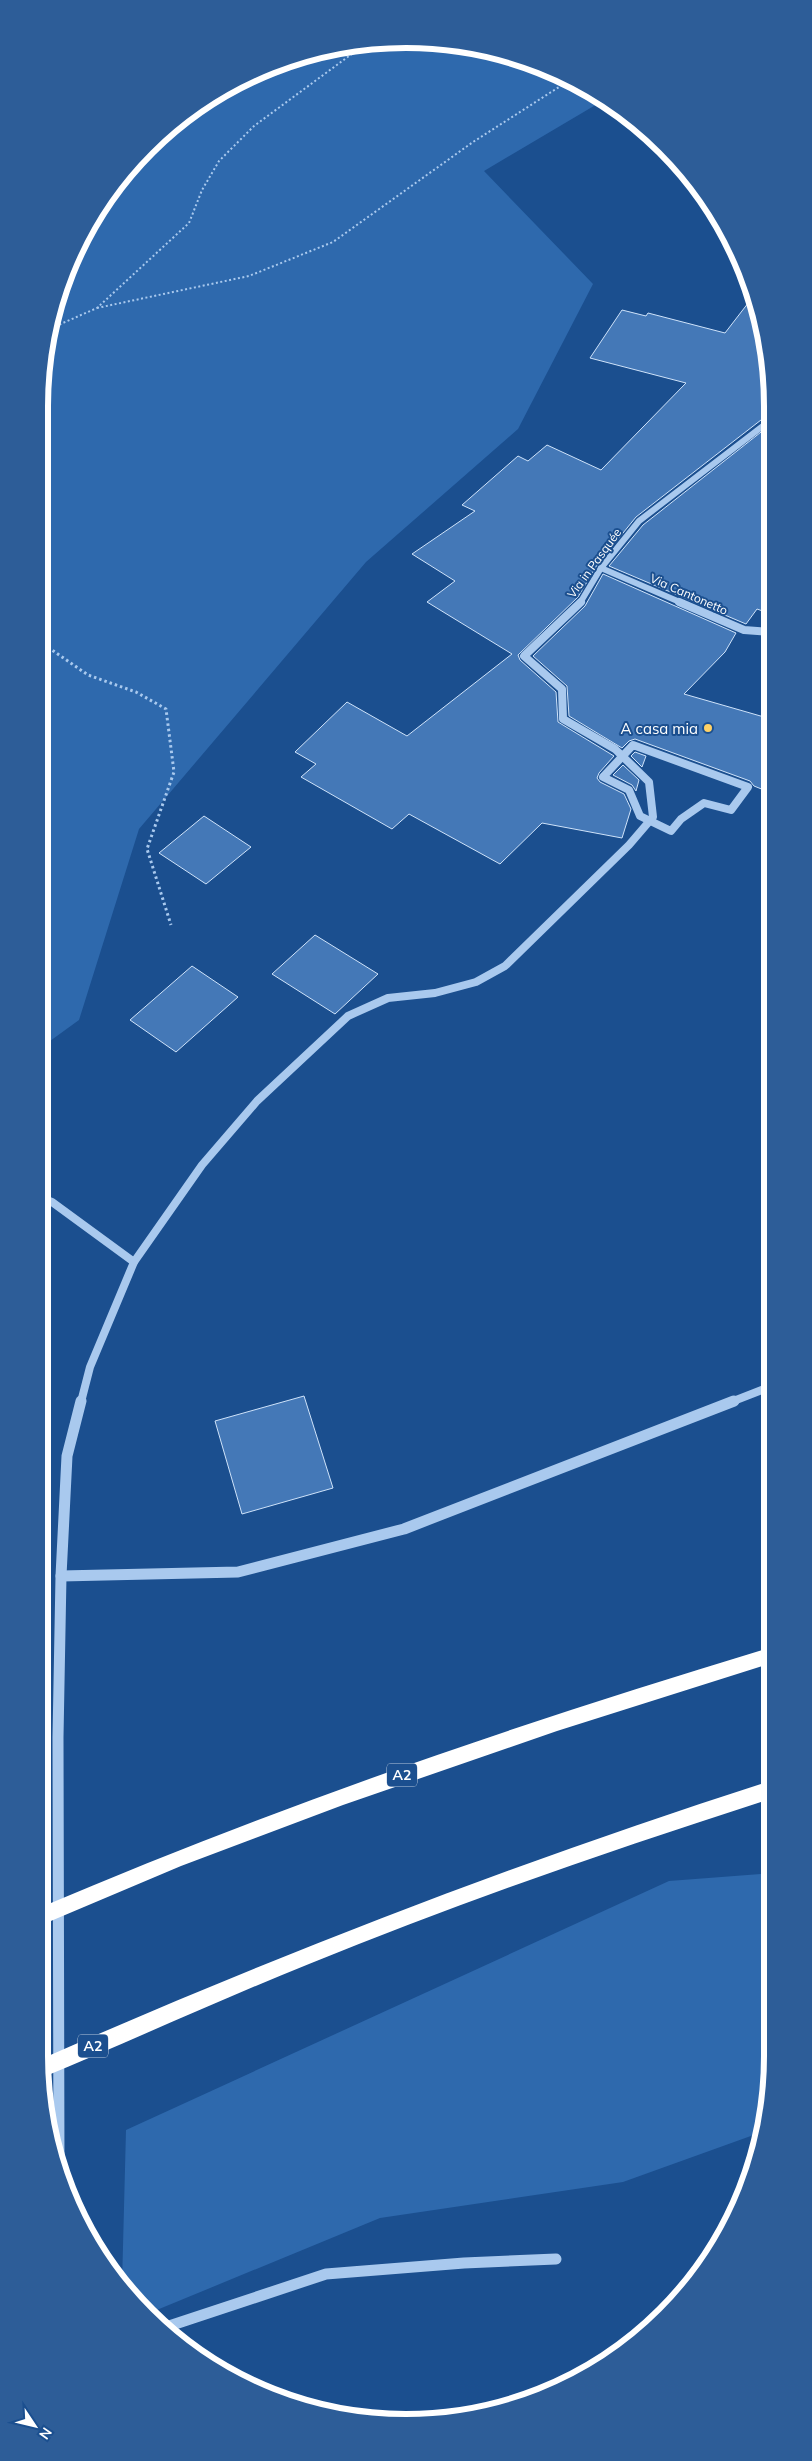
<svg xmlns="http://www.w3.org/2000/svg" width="812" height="2461" font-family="Mulish,sans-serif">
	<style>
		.green { fill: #2e69ad }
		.building { fill: #4478b7; stroke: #cfe3fa }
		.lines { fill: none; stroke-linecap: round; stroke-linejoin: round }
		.path-far1 { stroke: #a9c9ee; stroke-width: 2; stroke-dasharray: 2 2.5; stroke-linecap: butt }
		.path { stroke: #a9c9ee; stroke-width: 3; stroke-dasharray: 2.5 3; stroke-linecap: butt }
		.minor-far2 { stroke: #a9c9ee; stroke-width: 6 }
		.minor-far1 { stroke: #a9c9ee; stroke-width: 8 }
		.minor { stroke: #a9c9ee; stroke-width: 11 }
		.highway { fill: #fff; fill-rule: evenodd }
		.poi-dot { fill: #ffd166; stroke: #1b4f8f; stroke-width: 2 }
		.labels { text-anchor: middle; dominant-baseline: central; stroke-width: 4; stroke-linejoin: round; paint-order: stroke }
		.far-street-label { font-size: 12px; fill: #fff; stroke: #1b4f8f }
		.shield { fill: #1b4f8f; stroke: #bbcadd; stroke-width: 1 }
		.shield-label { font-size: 14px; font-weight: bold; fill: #fff }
		.poi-label { font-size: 15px; fill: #fff; stroke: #1b4f8f; text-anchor: end }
		.rim { fill: none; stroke: #fff; stroke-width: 6 }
	</style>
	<rect width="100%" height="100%" fill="#1b4f8f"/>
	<g class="green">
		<path d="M406,39L478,46L589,88L604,100L484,171L593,284L518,429L366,562L139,829L79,1020L39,1049V406C44,357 48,311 67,265C112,156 219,69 335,46C358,41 383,41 406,39Z"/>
		<polygon points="773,1873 773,2055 765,2131 623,2182 380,2218 147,2314 130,2297 122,2285 126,2130 669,1881"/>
	</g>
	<g class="building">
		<polygon points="752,298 770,358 770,413 636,517 597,565 578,597 518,655 520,660 556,692 558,722 614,756 599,773 597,778 600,782 624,794 631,809 622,838 542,823 500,864 409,814 392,829 301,777 316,764 295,752 347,702 407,736 512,654 427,602 455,581 412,554 475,511 462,505 518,456 528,461 547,445 601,470 686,383 590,358 622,310 646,316 648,313 725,333"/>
		<polygon points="770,425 771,614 757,609 746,624 609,566 643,525"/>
		<polygon points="603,574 736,633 725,652 684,694 771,719 771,761 764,790 754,786 750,781 635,739 629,741 622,748 569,716 567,686 533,656 585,606"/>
		<polygon points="635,752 646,756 642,767 631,756"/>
		<polygon points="623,765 639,780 636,791 632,785 613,775"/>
		<polygon points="204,816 251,847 206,884 159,853"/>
		<polygon points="315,935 378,974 335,1014 272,974"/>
		<polygon points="192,966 238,997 176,1052 130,1020"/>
		<polygon points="304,1396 333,1488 242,1514 215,1421"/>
	</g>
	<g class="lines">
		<g class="path-far1">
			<polyline points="97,308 249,276 333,242 473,142 570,80"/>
			<polyline points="47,330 97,308 189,223 202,190 219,161 254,126 368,42"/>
		</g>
		<polyline class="path" points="39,641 88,675 136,692 166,709 174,772 147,849 171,925"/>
		<g class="minor-far2">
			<polyline points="601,568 682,603"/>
			<polyline points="580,603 601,568 639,521 763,426 770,418"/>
		</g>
		<g class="minor-far1">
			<polyline points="679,602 744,630 771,632"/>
			<polygon points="633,745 748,787 731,810 704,803 681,819 671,831 640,816 629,790 603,777"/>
			<polyline points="39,1197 52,1202 134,1262"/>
			<polyline points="81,1402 90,1367 134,1262 202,1165 257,1101 348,1016 388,998 435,993 476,982 505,966 629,845 653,817 649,782 615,749 563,719 562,689 524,656 581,602"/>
			<polyline points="731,1402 772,1386"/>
		</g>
		<g class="minor">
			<polyline points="61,1576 238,1572 404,1529 734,1401"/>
			<polyline points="59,2169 58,1737 61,1576 67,1456 81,1401"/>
			<polyline points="163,2328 326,2274 464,2263 556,2259"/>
		</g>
		<g class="highway">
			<path d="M772,1647V1663L557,1731L343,1805L181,1866L39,1926V1908C278,1806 523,1722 772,1647Z"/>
			<path d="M773,1780V1798C617,1848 461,1902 309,1964C219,2000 131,2041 41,2078L39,2060C279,1954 523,1860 773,1780Z"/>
		</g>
	</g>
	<circle class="poi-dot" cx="708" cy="728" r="5"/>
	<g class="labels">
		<g class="far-street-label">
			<text transform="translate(594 563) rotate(-54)">Via in Pasquée</text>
			<text transform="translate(689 594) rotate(24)">Via Cantonetto</text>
		</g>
		<g class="shield">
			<rect x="387" y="1763.5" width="30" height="23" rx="4"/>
			<rect x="78" y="2034.5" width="30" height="23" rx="4"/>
		</g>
		<g class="shield-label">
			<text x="402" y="1775">A2</text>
			<text x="93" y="2046">A2</text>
		</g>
		<g class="poi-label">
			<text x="698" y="728">A casa mia</text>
		</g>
	</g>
	<path d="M0 0H812V2461H0ZM406 48H406A358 358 0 0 1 764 406V2056A358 358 0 0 1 406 2414H406A358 358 0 0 1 48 2056V406A358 358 0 0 1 406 48Z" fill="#2d5d98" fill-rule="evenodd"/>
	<path class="rim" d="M406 48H406A358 358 0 0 1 764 406V2056A358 358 0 0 1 406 2414H406A358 358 0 0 1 48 2056V406A358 358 0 0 1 406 48Z"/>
	<g transform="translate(35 2426) rotate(125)" stroke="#1b4f8f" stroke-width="4" paint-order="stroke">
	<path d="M0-4L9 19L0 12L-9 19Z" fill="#ffffff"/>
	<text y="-8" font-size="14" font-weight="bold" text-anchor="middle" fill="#ffffff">N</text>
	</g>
</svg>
